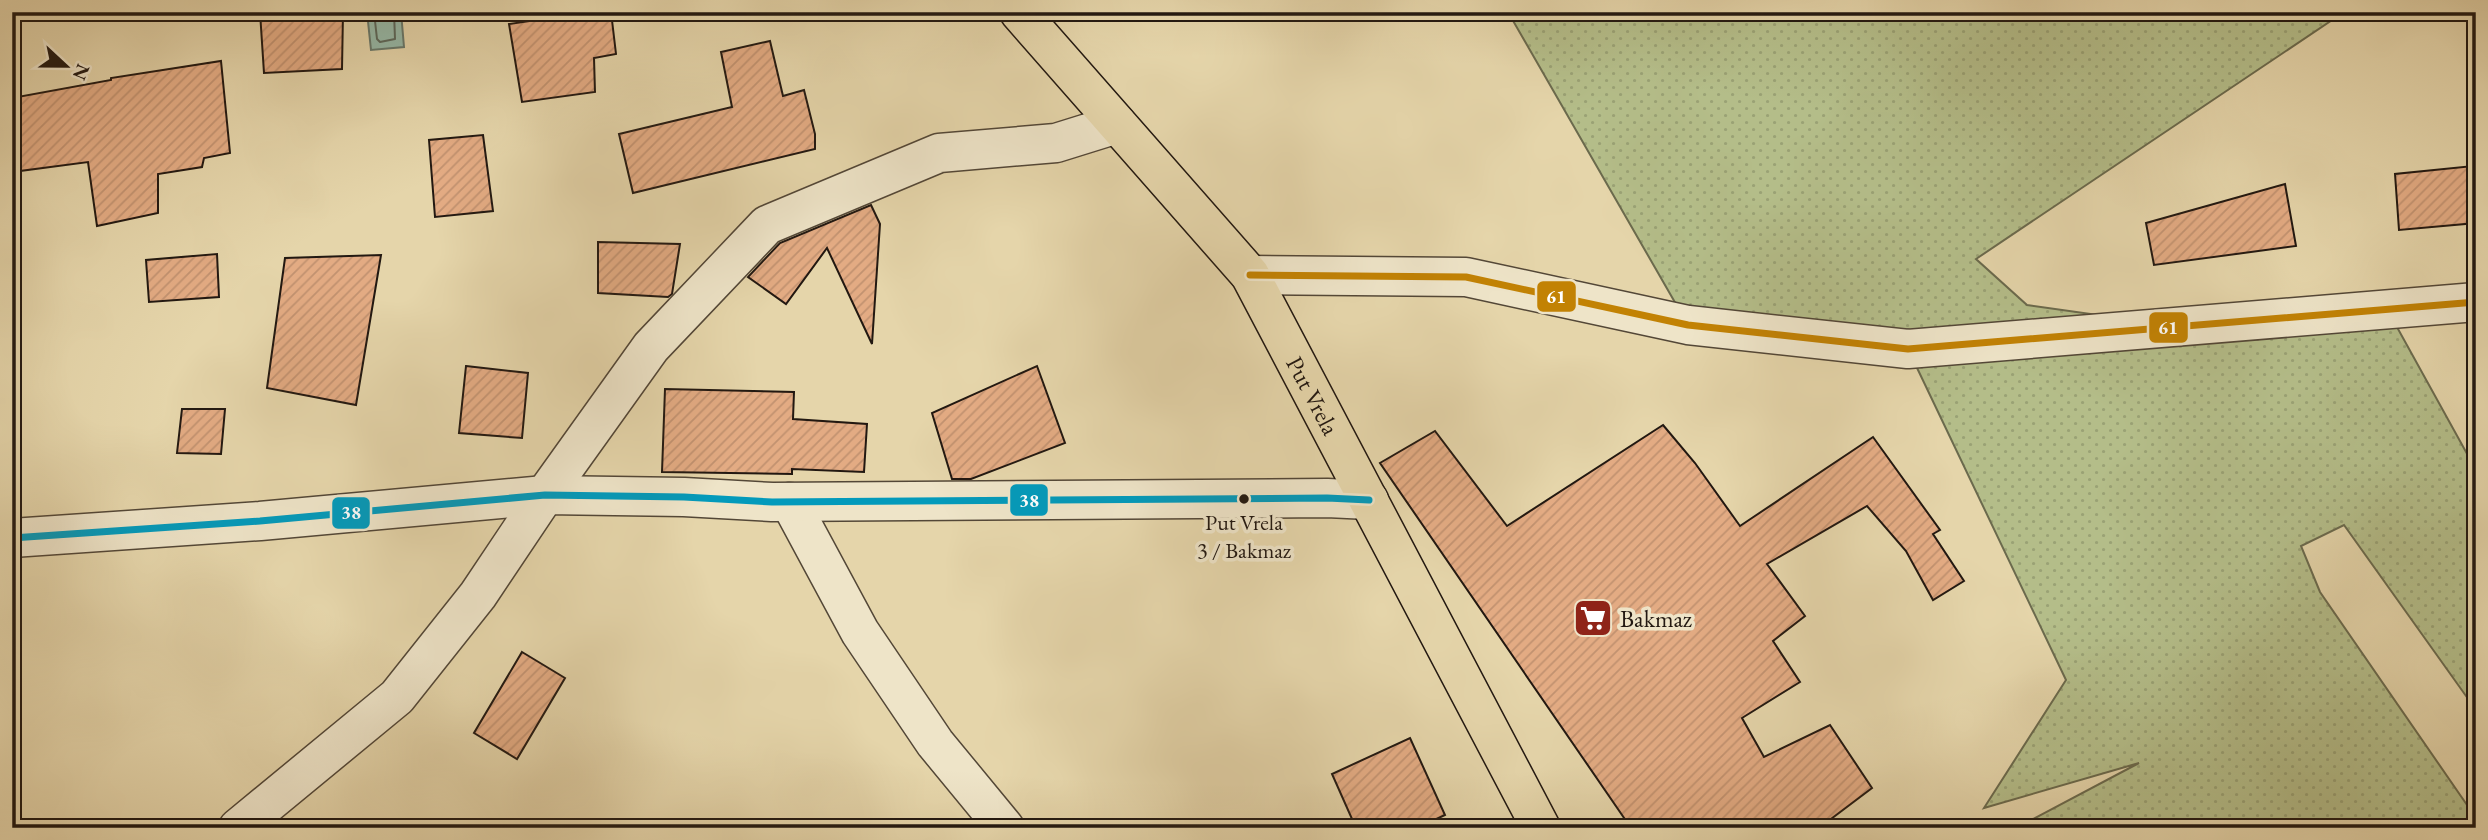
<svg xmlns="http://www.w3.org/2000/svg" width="2488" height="840" font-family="'EB Garamond',serif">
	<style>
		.grass { fill: url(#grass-dots); stroke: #6b6a4d; stroke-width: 2 }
		.water { fill: #96b9a8; stroke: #68796c; stroke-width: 2 }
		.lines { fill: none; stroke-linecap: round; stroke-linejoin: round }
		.shore { stroke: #5c685c; stroke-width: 2 }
		.building { fill: url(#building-hatch); stroke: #221811; stroke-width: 2 }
		.minor-casing { stroke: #534737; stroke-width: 41 }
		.major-casing { stroke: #221811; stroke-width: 41 }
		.minor { stroke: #eee4c8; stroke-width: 38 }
		.major { stroke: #e5d5aa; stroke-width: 38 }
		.bus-1-casing { stroke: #eee4c8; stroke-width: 12 }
		.bus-2-casing { stroke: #eee4c8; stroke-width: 12 }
		.bus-1 { stroke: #c28204; stroke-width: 7 }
		.bus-2 { stroke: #039abb; stroke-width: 7 }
		.bus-dot { fill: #221811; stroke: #eee4c8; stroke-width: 2.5 }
		.labels { text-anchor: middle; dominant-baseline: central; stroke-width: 7; stroke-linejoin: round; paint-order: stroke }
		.bus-label { font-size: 22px; fill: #221811; stroke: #eee4c8 }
		.street-label { font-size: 24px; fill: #221811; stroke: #eee4c8 }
		.poi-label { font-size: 24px; fill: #221811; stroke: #eee4c8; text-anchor: start }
		.line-badge { stroke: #eee4c8; stroke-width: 2.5 }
		.badge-label { font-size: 19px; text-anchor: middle; font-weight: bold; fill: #fff }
	</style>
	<defs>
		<pattern id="grass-dots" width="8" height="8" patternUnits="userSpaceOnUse" patternTransform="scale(1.75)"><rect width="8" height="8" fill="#b4bd89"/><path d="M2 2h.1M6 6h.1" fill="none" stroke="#9aa275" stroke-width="1.8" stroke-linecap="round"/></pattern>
		<pattern id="building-hatch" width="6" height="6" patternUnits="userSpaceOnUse" patternTransform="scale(1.75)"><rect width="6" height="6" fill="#e3ab83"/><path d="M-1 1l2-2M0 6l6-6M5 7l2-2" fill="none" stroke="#c29270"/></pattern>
	</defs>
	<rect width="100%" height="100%" fill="#e5d5aa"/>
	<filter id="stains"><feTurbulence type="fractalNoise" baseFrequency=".00286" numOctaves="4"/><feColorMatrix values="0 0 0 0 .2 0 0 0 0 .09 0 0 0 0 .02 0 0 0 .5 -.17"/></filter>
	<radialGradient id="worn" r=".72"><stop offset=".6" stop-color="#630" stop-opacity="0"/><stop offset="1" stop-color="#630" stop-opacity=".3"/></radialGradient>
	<polygon class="grass" points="1508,12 2344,12 1976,259 2027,305 2183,327 2387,309 2476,470 2476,710 2344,525 2301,546 2320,592 2476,818 2476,828 2016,828 2139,763 1984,808 2066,680 1908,349 1688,325"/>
	<polygon class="water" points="367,12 401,12 404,47 371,50"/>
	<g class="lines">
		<polyline class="shore" points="374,12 377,39 380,42 395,39 394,12"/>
	</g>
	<g class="building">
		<polygon points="260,12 343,13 342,69 264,73"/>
		<polygon points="591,12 611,12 616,54 594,58 595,92 522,102 509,24"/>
		<polygon points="770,41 783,96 804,90 815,134 815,149 633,193 619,134 732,107 721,52"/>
		<polygon points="221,61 230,153 204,158 202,167 158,174 158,213 97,226 88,162 12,172 12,98 111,80 111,78"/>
		<polygon points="483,135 493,211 435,217 429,140"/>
		<polygon points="2473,166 2476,223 2399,230 2395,174"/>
		<polygon points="2285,184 2296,246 2154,265 2146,223"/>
		<polygon points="871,205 880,224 872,344 827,248 786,304 748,277 780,243"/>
		<polygon points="598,242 680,244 672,294 668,297 598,293"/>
		<polygon points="217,254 219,297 149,302 146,260"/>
		<polygon points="381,255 356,405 267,388 285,258"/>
		<polygon points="466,366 528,373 522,438 459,433"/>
		<polygon points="1037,366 1065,443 971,479 952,479 932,413"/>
		<polygon points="665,389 794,392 793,419 867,424 864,472 792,469 792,474 662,472"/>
		<polygon points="182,409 225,409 221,454 177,453"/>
		<polygon points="1663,425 1695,463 1740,526 1873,437 1940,530 1933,534 1964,581 1933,600 1906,551 1867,506 1767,564 1805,616 1773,641 1800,682 1742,718 1764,757 1830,725 1872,788 1819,828 1631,828 1380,463 1435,431 1507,526"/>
		<polygon points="522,652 565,678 517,759 474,733"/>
		<polygon points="1410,738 1445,815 1417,828 1356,828 1332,774"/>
	</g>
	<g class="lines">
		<g class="minor-casing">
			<g id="minor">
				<polyline points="1250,275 1466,277 1688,325 1908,349 2476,302"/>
				<polyline points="790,502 860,632 935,743 1005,828"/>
				<polyline points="12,538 260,521 545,495 684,497 772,502 1327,498 1369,500"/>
				<polyline points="238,828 397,697 478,595 545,495 651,347 767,225 939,153 1056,143 1117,124"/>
			</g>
		</g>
		<g class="major-casing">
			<g id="major">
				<path id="s1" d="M1019,12L1250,275L1541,828"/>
			</g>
		</g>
		<use href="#minor" class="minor"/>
		<use href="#major" class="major"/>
		<g class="bus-1-casing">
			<polyline id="bus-1" points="1250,275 1466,277 1688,325 1908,349 2476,302"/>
		</g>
		<g class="bus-2-casing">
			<polyline id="bus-2" points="12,538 260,521 545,495 684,497 772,502 1327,498 1369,500"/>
		</g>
		<use href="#bus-1" class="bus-1"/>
		<use href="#bus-2" class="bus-2"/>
	</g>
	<defs>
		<g id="supermarket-square" transform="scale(2.0125)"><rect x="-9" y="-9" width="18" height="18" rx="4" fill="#8f2418" stroke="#eee4c8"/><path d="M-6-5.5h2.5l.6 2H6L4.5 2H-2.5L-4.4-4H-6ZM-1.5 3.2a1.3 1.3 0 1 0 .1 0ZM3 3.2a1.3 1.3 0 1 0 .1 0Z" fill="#fff"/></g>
	</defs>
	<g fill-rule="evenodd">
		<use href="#supermarket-square" x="1593" y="618"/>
	</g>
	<circle class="bus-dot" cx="1244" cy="499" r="6"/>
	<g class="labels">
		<g class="bus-label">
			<text x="1244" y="522">Put Vrela<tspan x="1244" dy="28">3 / Bakmaz</tspan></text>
		</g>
		<g class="street-label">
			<text stroke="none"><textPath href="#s1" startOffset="486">Put Vrela</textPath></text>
		</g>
		<g class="poi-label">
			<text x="1620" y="618">Bakmaz</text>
		</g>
	</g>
	<g class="line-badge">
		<rect x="1536" y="280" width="41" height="33" rx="7" fill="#c28204"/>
		<rect x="2148" y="311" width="41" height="33" rx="7" fill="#c28204"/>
		<rect x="1009" y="483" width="40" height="34" rx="7" fill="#039abb"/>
		<rect x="331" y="496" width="40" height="34" rx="7" fill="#039abb"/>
	</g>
	<g class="badge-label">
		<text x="1556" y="303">61</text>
		<text x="2168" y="334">61</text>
		<text x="1029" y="507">38</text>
		<text x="351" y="519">38</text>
	</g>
	<rect width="2488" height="840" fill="none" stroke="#e5d5aa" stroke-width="42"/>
	<rect x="14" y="14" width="2460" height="812" fill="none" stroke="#221811" stroke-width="3.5"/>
	<rect x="21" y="21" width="2446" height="798" fill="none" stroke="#221811" stroke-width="2"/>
	<g transform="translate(66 66) rotate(112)" stroke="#eee4c8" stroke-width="5" paint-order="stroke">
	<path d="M0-5L12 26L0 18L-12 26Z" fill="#221811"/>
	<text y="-10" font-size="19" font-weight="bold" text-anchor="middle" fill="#221811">N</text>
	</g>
	<rect width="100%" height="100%" filter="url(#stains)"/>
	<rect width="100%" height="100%" fill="url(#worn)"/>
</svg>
